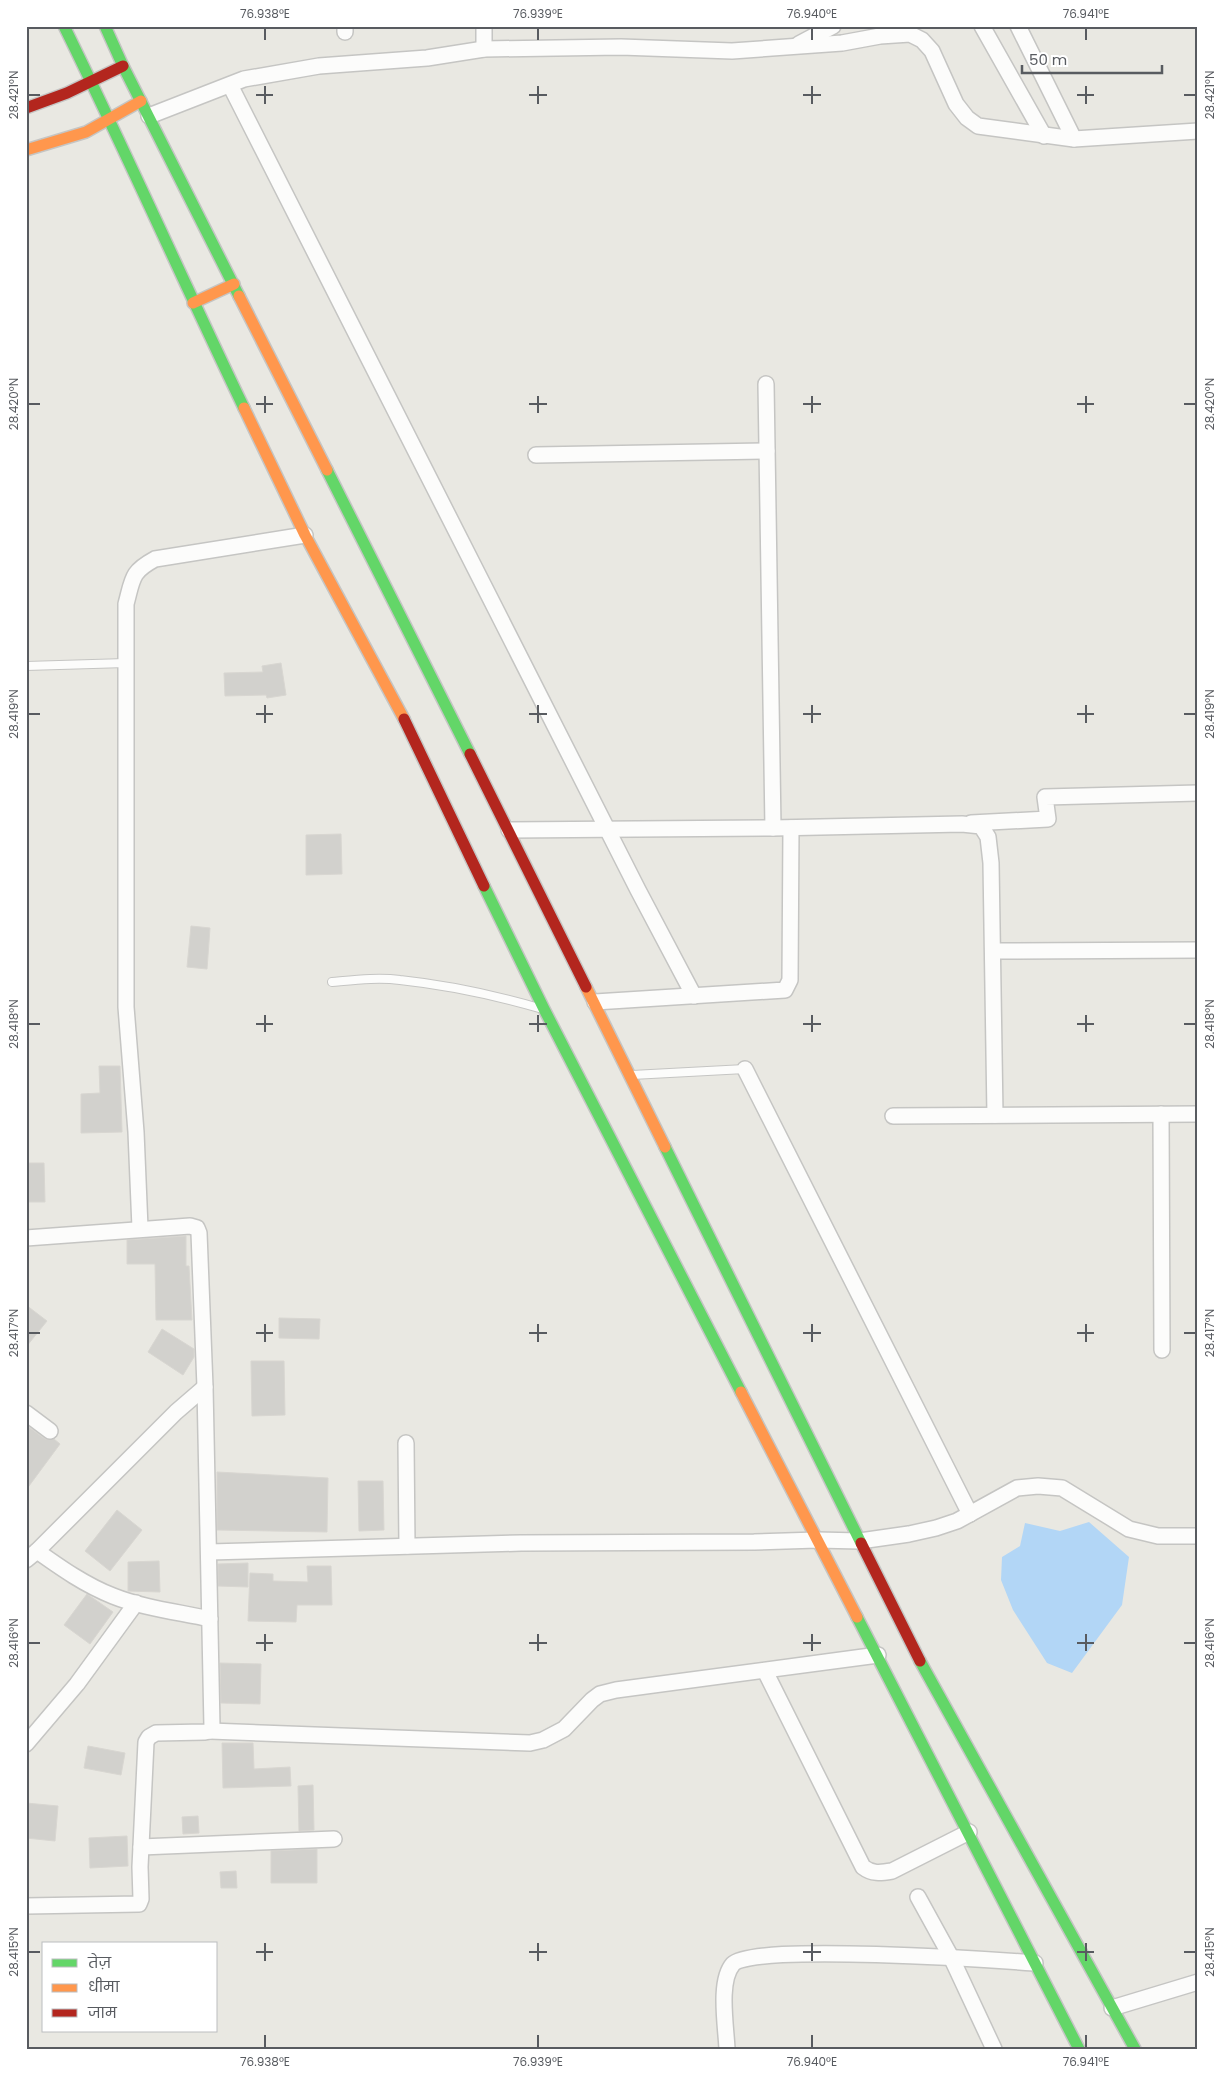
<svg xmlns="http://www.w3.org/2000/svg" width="1224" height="2075" font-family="Poppins,'Noto Sans Devanagari',sans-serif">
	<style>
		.water { fill: #b2d6f6 }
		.building { fill: #d2d1cd; stroke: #d8d6d1 }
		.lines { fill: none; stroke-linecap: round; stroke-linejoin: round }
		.lane-casing { stroke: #c5c5c3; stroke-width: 10 }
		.street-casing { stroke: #c5c5c3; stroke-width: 18 }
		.fast-casing { stroke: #c5c5c4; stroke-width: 14 }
		.slow-casing { stroke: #c5c5c4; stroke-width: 14 }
		.jam-casing { stroke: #c5c5c4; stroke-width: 14 }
		.lane { stroke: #fcfcfb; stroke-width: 8 }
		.street { stroke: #fcfcfb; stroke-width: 15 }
		.fast { stroke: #63d668; stroke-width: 11 }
		.slow { stroke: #ff974d; stroke-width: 11 }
		.jam { stroke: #b3261e; stroke-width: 11 }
		.ticks { fill: none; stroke: #585b60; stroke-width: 2 }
		.neatline { fill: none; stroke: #585b60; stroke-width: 2 }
		.ticks-label { font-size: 12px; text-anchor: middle; fill: #585b60 }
	</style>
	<rect width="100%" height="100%" fill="#e9e8e2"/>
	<polygon class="water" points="1089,1522 1129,1557 1122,1605 1072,1673 1047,1663 1013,1610 1001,1580 1002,1557 1020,1546 1025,1523 1060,1531"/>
	<g class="building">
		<polygon points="281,663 286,695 267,698 266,695 225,696 224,673 263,672 262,666"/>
		<polygon points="341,834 342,874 306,875 306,835"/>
		<polygon points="191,926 210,928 207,969 187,967"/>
		<polygon points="99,1066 120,1066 122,1132 81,1133 81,1094 100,1093"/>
		<polygon points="26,1163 44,1163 45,1202 26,1202"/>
		<polygon points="186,1236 186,1266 189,1266 192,1320 156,1320 155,1264 127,1264 127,1240"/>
		<polygon points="26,1305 47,1321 26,1347"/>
		<polygon points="279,1318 320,1319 319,1339 279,1338"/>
		<polygon points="162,1329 194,1349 194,1357 183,1375 148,1352"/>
		<polygon points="251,1361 284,1361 285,1415 252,1416"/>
		<polygon points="26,1425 45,1439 54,1439 60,1444 26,1490"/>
		<polygon points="217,1472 328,1478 327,1532 217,1530"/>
		<polygon points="358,1481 383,1481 384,1530 359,1531"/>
		<polygon points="117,1510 142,1530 110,1571 85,1551"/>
		<polygon points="159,1561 160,1592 128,1591 128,1562"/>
		<polygon points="248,1563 248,1587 218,1586 218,1564"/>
		<polygon points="307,1566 331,1566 332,1605 297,1605 296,1622 248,1621 250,1573 273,1574 273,1581 308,1582"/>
		<polygon points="87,1594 113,1612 90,1644 64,1625"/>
		<polygon points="220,1663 261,1664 260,1704 221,1703"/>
		<polygon points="222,1743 253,1743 254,1769 290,1767 291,1786 223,1788"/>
		<polygon points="88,1746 125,1753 121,1775 84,1768"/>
		<polygon points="313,1785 314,1830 299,1831 298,1786"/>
		<polygon points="26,1803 58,1806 55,1841 26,1838"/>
		<polygon points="198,1816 199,1833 183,1834 182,1817"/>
		<polygon points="127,1836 128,1866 90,1868 89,1838"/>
		<polygon points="317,1849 317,1883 271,1883 271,1851"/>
		<polygon points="236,1871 237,1888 221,1888 220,1872"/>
	</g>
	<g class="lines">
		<g class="lane-casing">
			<g id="lane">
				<polyline points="26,666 126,663"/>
				<path d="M332,982C354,980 378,977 400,980C447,985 494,995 539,1008"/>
				<polyline points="632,1075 745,1069"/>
			</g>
		</g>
		<g class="street-casing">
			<g id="street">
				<polyline points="345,26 345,32"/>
				<polyline points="982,26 1044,136"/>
				<polyline points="1018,26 1074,139"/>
				<polyline points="799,44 833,26"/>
				<polyline points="484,49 484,26"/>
				<polyline points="230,85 638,890 694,996"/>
				<polyline points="149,116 244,79 319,66 427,58 484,49 621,47 732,51 842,43 880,36 910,34 922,40 932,51 956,104 967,118 978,126 1074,139 1198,131"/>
				<polyline points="766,384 773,828"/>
				<polyline points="536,455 767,451"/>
				<polyline points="971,823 1048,819 1045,797 1198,793"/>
				<polyline points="509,830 773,828 962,824 981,826 988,837 991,863 995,1115"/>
				<polyline points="993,951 1198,950"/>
				<polyline points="595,1002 785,990 790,980 791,828"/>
				<polyline points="745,1069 970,1514"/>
				<polyline points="1161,1114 1162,1350"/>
				<polyline points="893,1116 1198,1114"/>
				<path d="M140,1228L136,1132L126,1007V604C133,578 131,572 155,559L305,535"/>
				<polyline points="26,1238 190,1226 197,1228 199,1233 205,1387 212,1727 210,1731 205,1732 156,1733 149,1737 146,1742 140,1867 141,1899 139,1904 26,1906"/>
				<polyline points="26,1413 50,1431"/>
				<polyline points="406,1443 407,1546"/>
				<polyline points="37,1551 176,1412 205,1387"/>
				<polyline points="209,1552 521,1543 754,1542 817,1540 860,1541 909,1534 936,1528 957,1521 1017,1488 1038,1486 1062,1488 1129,1529 1158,1536 1198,1536"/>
				<path d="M26,1560L37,1551C61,1568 85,1585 113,1596C143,1608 178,1612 210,1619"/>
				<path d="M765,1671L863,1867C872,1874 880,1873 892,1871L969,1832"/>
				<polyline points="210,1731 530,1743 543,1740 564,1729 592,1700 600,1694 616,1690 878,1655"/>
				<polyline points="26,1744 77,1684 136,1603"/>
				<polyline points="141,1847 334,1839"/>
				<polyline points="918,1897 951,1957 994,2049"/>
				<polyline points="1112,2008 1198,1982"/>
				<path d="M727,2049C726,2026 718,1981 733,1964C752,1943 995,1960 1035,1963"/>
			</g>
		</g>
		<g class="fast-casing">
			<g id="fast">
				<path d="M64,26C126,152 183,281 244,408"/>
				<polyline points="105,26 123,66 239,296"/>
				<polyline points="327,470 470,754"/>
				<polyline points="484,886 544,1009 741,1392"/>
				<polyline points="665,1147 861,1543"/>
				<polyline points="857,1617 1079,2049"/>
				<polyline points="920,1661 1135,2049"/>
			</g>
		</g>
		<g class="slow-casing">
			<g id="slow">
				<polyline points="26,150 86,132 141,101"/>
				<polyline points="239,296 327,470"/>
				<polyline points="193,303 234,284"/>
				<polyline points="244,408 305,535 404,719"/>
				<polyline points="586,987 665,1147"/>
				<polyline points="741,1392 857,1617"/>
			</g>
		</g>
		<g class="jam-casing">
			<g id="jam">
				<polyline points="26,108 67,93 123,66"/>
				<polyline points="404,719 484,886"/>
				<polyline points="470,754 586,987"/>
				<polyline points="861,1543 920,1661"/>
			</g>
		</g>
		<use href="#lane" class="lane"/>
		<use href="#street" class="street"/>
		<use href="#fast" class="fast"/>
		<use href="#slow" class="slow"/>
		<use href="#jam" class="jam"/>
	</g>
	<path class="ticks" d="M265,28V40M538,28V40M812,28V40M1086,28V40M265,86V104M538,86V104M812,86V104M1086,86V104M28,95H40M256,95H273M529,95H547M803,95H821M1077,95H1094M1184,95H1196M265,396V413M538,396V413M812,396V413M1086,396V413M28,404H40M256,404H273M529,404H547M803,404H821M1077,404H1094M1184,404H1196M265,705V723M538,705V723M812,705V723M1086,705V723M28,714H40M256,714H273M529,714H547M803,714H821M1077,714H1094M1184,714H1196M265,1015V1032M538,1015V1032M812,1015V1032M1086,1015V1032M28,1024H40M256,1024H273M529,1024H547M803,1024H821M1077,1024H1094M1184,1024H1196M265,1324V1342M538,1324V1342M812,1324V1342M1086,1324V1342M28,1333H40M256,1333H273M529,1333H547M803,1333H821M1077,1333H1094M1184,1333H1196M265,1634V1651M538,1634V1651M812,1634V1651M1086,1634V1651M28,1643H40M256,1643H273M529,1643H547M803,1643H821M1077,1643H1094M1184,1643H1196M265,1943V1961M538,1943V1961M812,1943V1961M1086,1943V1961M28,1952H40M256,1952H273M529,1952H547M803,1952H821M1077,1952H1094M1184,1952H1196M265,2035V2048M538,2035V2048M812,2035V2048M1086,2035V2048"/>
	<rect width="1224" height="2075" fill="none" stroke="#ffffff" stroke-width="55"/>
	<rect x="42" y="1942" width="175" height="90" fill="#ffffff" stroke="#bcbdbf"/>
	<rect x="52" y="1959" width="25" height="8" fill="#63d668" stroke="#bcbdbf"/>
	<text x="88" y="1968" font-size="15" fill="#585b60">तेज़</text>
	<rect x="52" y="1984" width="25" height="8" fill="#ff974d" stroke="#bcbdbf"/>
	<text x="88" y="1992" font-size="15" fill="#585b60">धीमा</text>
	<rect x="52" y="2009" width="25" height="8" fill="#b3261e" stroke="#bcbdbf"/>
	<text x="88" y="2018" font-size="15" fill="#585b60">जाम</text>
	<path d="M1022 65v8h140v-8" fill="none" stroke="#585b60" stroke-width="2.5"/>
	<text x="1029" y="65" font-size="15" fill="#585b60" stroke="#ffffff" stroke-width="4" paint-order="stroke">50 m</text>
	<rect x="28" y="28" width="1168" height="2020" class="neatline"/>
	<g class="ticks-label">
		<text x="265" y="18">76.938°E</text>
		<text x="538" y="18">76.939°E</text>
		<text x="812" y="18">76.940°E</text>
		<text x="1086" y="18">76.941°E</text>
		<text transform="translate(14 95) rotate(-90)" y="4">28.421°N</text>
		<text transform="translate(1210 95) rotate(-90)" y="4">28.421°N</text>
		<text transform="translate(14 404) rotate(-90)" y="4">28.420°N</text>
		<text transform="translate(1210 404) rotate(-90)" y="4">28.420°N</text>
		<text transform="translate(14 714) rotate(-90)" y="4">28.419°N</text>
		<text transform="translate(1210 714) rotate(-90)" y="4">28.419°N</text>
		<text transform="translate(14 1024) rotate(-90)" y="4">28.418°N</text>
		<text transform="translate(1210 1024) rotate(-90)" y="4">28.418°N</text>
		<text transform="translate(14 1333) rotate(-90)" y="4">28.417°N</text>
		<text transform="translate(1210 1333) rotate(-90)" y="4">28.417°N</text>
		<text transform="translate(14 1643) rotate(-90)" y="4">28.416°N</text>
		<text transform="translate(1210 1643) rotate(-90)" y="4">28.416°N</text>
		<text transform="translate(14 1952) rotate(-90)" y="4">28.415°N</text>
		<text transform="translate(1210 1952) rotate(-90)" y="4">28.415°N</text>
		<text x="265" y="2066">76.938°E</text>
		<text x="538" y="2066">76.939°E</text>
		<text x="812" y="2066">76.940°E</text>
		<text x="1086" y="2066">76.941°E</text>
	</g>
</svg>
